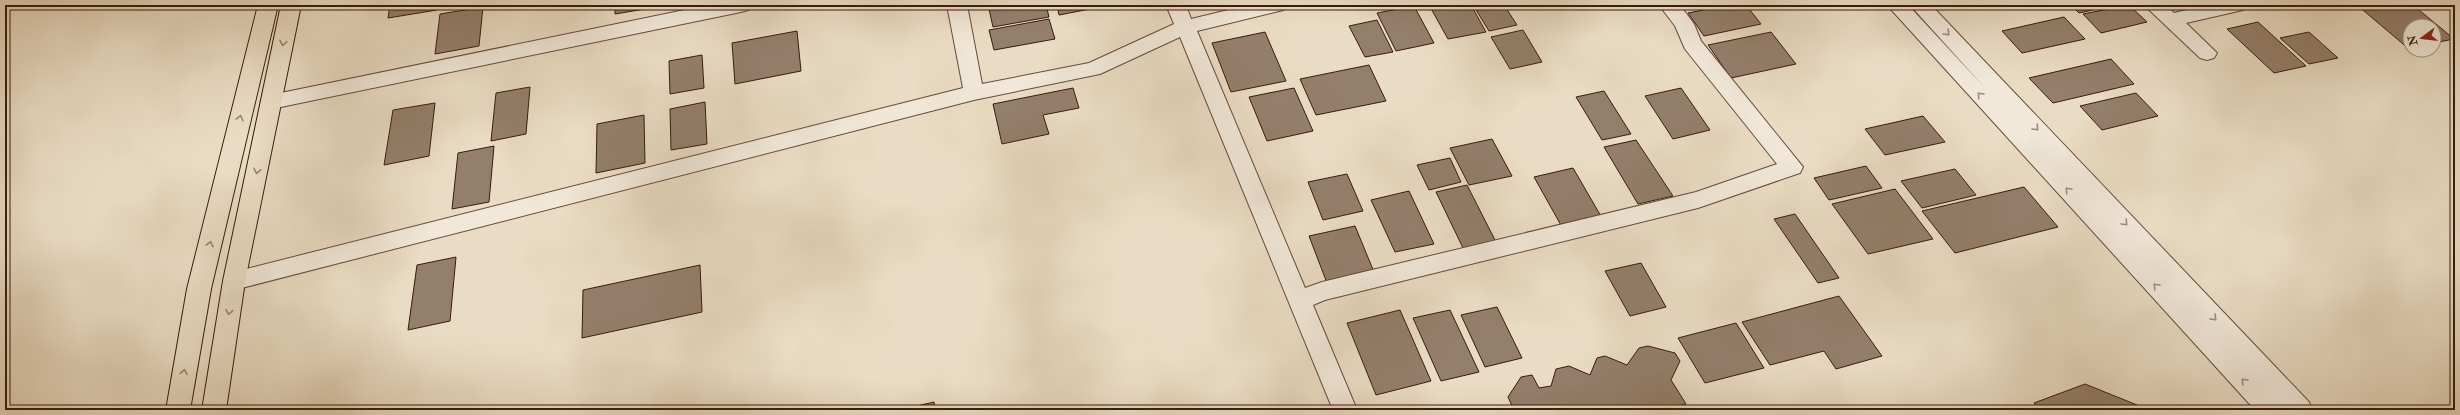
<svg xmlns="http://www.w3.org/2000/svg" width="2460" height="415" font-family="'IM FELL Double Pica',serif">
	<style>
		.building { fill: #947f6c; stroke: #371b0c }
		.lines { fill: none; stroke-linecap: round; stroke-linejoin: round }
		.minor-casing { stroke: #644b3a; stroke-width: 2 }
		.major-casing { stroke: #371b0c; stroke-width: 2 }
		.minor { fill: #f1e8d9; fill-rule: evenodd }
		.major { fill: #eadcc4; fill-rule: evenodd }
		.oneway { stroke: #9d8c7d }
		.oneway2 { stroke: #998571 }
	</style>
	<rect width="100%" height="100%" fill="#eadcc4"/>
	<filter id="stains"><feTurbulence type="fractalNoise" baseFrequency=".005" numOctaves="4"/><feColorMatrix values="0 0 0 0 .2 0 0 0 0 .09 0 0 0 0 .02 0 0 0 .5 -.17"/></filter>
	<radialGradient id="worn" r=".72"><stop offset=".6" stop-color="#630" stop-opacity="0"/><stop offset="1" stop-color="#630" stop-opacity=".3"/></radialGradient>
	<g class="building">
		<polygon points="390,5 438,5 437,10 388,18"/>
		<polygon points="615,5 645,5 645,9 615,14"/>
		<polygon points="664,5 689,5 664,9"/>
		<polygon points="1011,5 1046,5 1049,17 993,27 989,9"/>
		<polygon points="1057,5 1111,5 1059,15"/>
		<polygon points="1429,5 1471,5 1486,32 1448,39"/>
		<polygon points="1473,5 1504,5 1517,25 1489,31"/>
		<polygon points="1729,5 1746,5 1761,24 1704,36 1688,13"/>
		<polygon points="2071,5 2116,5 2079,13"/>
		<polygon points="2129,5 2147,22 2101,33 2083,14"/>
		<polygon points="2357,5 2413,5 2454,39 2434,43 2434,26 2410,26 2409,49"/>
		<polygon points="1414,6 1434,43 1396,51 1377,13"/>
		<polygon points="483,7 479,46 435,54 440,14"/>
		<polygon points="2064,17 2085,39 2022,53 2002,31"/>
		<polygon points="1049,19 1055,39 994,50 989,30"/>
		<polygon points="1377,20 1393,52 1365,57 1349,26"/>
		<polygon points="2258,22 2306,66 2274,73 2227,29"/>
		<polygon points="1523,30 1542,62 1510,69 1491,37"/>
		<polygon points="797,31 801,71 735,84 732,43"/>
		<polygon points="1265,32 1286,81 1231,92 1212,43"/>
		<polygon points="1771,32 1796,64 1731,78 1708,45"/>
		<polygon points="2309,32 2338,58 2309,64 2280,38"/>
		<polygon points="702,55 704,88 670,94 669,61"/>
		<polygon points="2111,59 2134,84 2053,103 2029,78"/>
		<polygon points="1369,65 1386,101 1316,115 1300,79"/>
		<polygon points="530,87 526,134 491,141 496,93"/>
		<polygon points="1073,88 1079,108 1043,115 1049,134 1002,144 993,104"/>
		<polygon points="1294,88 1313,131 1267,141 1249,97"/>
		<polygon points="1681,88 1710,130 1673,139 1645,96"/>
		<polygon points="1604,91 1631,134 1602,140 1576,97"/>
		<polygon points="2136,93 2158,116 2102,130 2080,106"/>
		<polygon points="705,102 707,144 671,150 670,109"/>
		<polygon points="435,103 429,156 384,165 393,110"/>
		<polygon points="644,115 645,163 596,173 597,124"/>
		<polygon points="1923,116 1945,142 1885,155 1865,129"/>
		<polygon points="1492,139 1512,176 1469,185 1450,148"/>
		<polygon points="1636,140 1673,196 1638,204 1604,147"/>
		<polygon points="494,146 489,202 452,209 458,153"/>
		<polygon points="1450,158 1461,182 1429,190 1417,165"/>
		<polygon points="1866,166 1882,188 1829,200 1814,178"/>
		<polygon points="1573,168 1602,218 1562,227 1534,177"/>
		<polygon points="1955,169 1976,195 1922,208 1901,181"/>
		<polygon points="1347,174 1363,211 1323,220 1308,182"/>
		<polygon points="1467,185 1496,242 1464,250 1436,192"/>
		<polygon points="2024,187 2058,227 1955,253 1922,211"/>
		<polygon points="1895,189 1933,239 1868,254 1832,204"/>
		<polygon points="1409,191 1434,244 1395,252 1371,200"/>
		<polygon points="1795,214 1839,278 1818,283 1774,219"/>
		<polygon points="1355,226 1374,272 1327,283 1309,236"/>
		<polygon points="456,257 450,321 408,330 417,265"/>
		<polygon points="1641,263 1666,307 1630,316 1605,271"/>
		<polygon points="700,265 702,312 582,338 583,290"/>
		<polygon points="1839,296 1882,356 1836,369 1824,351 1770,365 1742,322"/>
		<polygon points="1497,307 1522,358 1485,367 1461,315"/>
		<polygon points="1400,310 1431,381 1376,395 1347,323"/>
		<polygon points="1450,310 1479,372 1441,381 1413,318"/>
		<polygon points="1736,323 1764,368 1705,383 1678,338"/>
		<polygon points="1648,346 1675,353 1680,361 1671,380 1686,404 1664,410 1514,410 1508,397 1521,377 1532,375 1539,388 1551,386 1556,369 1569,366 1590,375 1597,358 1605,356 1627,365 1639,348"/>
		<polygon points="2085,384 2147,409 2147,410 2039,410 2034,403"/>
		<polygon points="934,402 935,410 899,410"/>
	</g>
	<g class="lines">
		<g class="minor-casing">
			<g id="minor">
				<polygon points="709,5 751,5 748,10 741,12 271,109 264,107 261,102 264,97 271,95"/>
				<polygon points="947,5 967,5 982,84 1089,63 1174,24 1166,5 1186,5 1191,19 1249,5 1286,5 1283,10 1197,31 1305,288 1322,282 1696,192 1777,164 1685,49 1675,26 1659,5 1680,5 1694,24 1701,41 1803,167 1800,173 1698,208 1325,300 1313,305 1357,410 1333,410 1180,37 1100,74 974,100 234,290 226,288 223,281 226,274 234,272 963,88"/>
				<polygon points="1887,5 1908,5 1985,88 1910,5 1931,5 2309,402 2312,410 2284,410 2282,408 2283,410 2255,410"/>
				<polygon points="2144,5 2166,5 2174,13 2207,5 2246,5 2243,10 2186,23 2217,53 2214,58 2207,60 2200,58"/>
			</g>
		</g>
		<g class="major-casing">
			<g id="major">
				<polygon points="258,5 278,5 211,289 190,410 166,410 187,289"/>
				<polygon points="281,5 301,5 245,281 226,410 202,410 223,281"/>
			</g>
		</g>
		<use href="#minor" class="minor"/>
		<use href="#major" class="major"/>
	</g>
	<defs><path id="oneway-chevron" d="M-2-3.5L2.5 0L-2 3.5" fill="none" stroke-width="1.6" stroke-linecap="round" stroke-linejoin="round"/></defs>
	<g class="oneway">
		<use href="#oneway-chevron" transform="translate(1947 33) rotate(47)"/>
		<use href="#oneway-chevron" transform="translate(1980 95) rotate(-133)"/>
		<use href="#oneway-chevron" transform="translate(2036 128) rotate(47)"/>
		<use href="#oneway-chevron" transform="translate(2068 190) rotate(-133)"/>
		<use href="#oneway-chevron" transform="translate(2125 223) rotate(47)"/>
		<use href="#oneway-chevron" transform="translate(2156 286) rotate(-133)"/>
		<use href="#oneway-chevron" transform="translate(2214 318) rotate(47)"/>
		<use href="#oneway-chevron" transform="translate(2244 381) rotate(-133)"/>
	</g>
	<g class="oneway2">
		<use href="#oneway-chevron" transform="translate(283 43) rotate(102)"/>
		<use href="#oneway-chevron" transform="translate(240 118) rotate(-76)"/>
		<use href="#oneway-chevron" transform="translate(257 171) rotate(102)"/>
		<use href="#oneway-chevron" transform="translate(210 244) rotate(-76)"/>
		<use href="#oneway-chevron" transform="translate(229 312) rotate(99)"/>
		<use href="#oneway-chevron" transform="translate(184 372) rotate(-80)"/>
	</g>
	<rect width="2460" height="415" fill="none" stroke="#eadcc4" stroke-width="20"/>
	<rect x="6" y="6" width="2448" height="403" fill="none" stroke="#371b0c" stroke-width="2"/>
	<rect x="10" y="10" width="2440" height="395" fill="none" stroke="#371b0c"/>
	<g transform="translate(2422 38) rotate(255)"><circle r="19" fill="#f1e8d9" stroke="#a79687"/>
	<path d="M0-3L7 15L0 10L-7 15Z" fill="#8f2418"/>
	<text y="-6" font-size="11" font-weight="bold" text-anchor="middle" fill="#371b0c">N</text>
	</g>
	<rect width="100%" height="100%" filter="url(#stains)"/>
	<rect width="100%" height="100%" fill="url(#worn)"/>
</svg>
